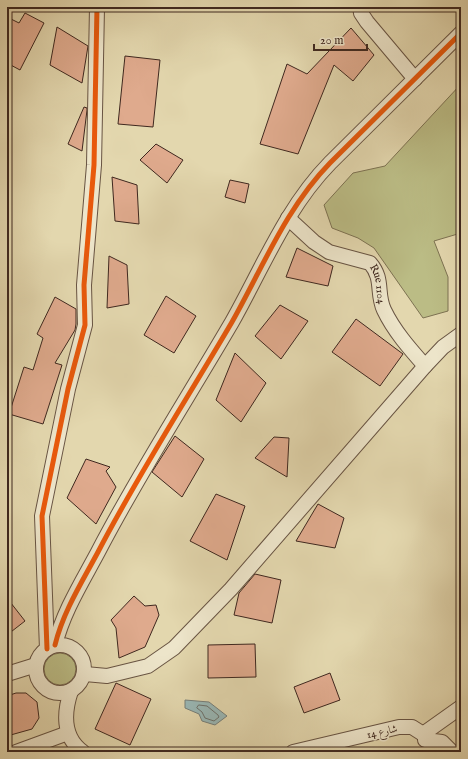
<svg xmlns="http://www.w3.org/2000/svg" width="468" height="759" font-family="'IM FELL English',Amiri,serif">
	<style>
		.green { fill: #bbbc85; stroke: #7d7252 }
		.water { fill: #99b7b5; stroke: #757e79 }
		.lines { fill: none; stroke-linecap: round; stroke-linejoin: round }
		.shore { stroke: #6c706a; stroke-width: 1 }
		.building { fill: #dfaa8d; stroke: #3f281f }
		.street-casing { stroke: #685443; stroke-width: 16 }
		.street { stroke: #ede5ca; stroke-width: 14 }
		.cycleway-casing { stroke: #ede5ca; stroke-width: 8 }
		.cycleway { stroke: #e8590c; stroke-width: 5 }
		.labels { text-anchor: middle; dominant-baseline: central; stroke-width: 3; stroke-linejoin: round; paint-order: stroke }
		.street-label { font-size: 11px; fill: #3f281f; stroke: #ede5ca }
	</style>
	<rect width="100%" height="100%" fill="#e3d7ae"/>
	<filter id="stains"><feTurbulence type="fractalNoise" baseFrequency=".005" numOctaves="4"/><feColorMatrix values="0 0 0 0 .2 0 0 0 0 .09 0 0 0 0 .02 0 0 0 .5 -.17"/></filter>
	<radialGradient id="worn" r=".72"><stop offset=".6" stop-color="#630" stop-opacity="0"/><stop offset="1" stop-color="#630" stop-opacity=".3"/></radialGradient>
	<g class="green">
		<polygon points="461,84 461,233 434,241 448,277 448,311 423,318 374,248 358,238 332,228 324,205 353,173 385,166"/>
		<circle cx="60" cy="669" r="16"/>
	</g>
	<polygon class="water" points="185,700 209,702 227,716 215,725 202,721 199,714 185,708"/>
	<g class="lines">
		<polygon class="shore" points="199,705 207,706 218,715 219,717 214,721 205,718 202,712 197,708"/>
	</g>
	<g class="building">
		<polygon points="25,13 44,23 20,70 7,63 7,17 19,23"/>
		<polygon points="57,27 88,46 82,83 50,65"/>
		<polygon points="351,28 374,55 353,81 334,65 298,154 260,144 287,64 307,74"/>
		<polygon points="125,56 160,60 153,127 118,124"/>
		<polygon points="84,107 87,108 87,110 82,151 68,144"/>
		<polygon points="156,144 183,160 167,183 140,160"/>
		<polygon points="112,177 137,185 139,224 115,221"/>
		<polygon points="230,180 249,184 245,203 225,197"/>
		<polygon points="297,248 333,266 328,286 286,277"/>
		<polygon points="109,256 127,265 129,304 107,308"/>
		<polygon points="166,296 196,316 174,353 144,335"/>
		<polygon points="55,297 76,309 76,324 75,330 55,363 62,365 43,424 9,414 24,367 33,370 43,338 37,334"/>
		<polygon points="280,305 308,321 281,359 255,336"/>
		<polygon points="356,319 403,354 380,386 332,352"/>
		<polygon points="235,353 266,383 241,422 216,400"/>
		<polygon points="175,436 204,459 182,497 152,472"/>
		<polygon points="274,437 289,438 287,477 255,458"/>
		<polygon points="86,459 110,467 106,471 116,487 96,524 67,498"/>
		<polygon points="216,494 245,506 227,560 190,541"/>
		<polygon points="318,504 344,518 335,548 296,541"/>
		<polygon points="255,574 281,580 272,623 234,615 239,593"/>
		<polygon points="134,596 145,606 156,605 159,615 145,647 119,658 116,628 111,620"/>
		<polygon points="7,598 25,621 7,635"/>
		<polygon points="255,644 256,677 208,678 208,645"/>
		<polygon points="330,673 340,700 304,713 294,687"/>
		<polygon points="116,683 151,699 130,745 95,729"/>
		<polygon points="16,693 26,693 37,702 39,718 32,729 7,736 7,696"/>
	</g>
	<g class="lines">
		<g class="street-casing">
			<g id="street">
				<polyline points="360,7 361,13 367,22 415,79"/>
				<path id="s1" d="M288,218L314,242L329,252L370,263C384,279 376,293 384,310C394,331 410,349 425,366"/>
				<circle cx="60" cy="669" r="24"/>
				<path d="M55,645C63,612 82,582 98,552C139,473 187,399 232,322C263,267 286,208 330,163L461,33"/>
				<polyline points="47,649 42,516 68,389 85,325 84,285 94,165 97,7"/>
				<polyline points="7,674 36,665"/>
				<polyline points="85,674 107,676 148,666 174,648 231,589 425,366 443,347 461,334"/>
				<path d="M71,691C64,712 62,737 83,752"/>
				<polyline points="423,734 461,707"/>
				<polyline points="425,740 442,742 452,752"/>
				<polyline points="16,752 68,733"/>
				<polyline points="293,752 399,727 412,727 423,734"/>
			</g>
		</g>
		<use href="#street" class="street"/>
		<g class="cycleway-casing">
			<g id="cycleway">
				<path d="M55,645C63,612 82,582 98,552C139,473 187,399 232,322C263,267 286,208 330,163L461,33"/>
				<polyline points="47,649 42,516 68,389 85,325 84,285 94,165 97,7"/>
			</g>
		</g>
		<use href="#cycleway" class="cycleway"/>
	</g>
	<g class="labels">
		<g class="street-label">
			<text stroke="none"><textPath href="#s1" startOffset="119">Rue 1104</textPath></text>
			<text transform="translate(382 732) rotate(-12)">شارع 14</text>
		</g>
	</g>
	<rect width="468" height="759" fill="none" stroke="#e3d7ae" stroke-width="24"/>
	<rect x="8" y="8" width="452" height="743" fill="none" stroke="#3f281f" stroke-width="2"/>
	<rect x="12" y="12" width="444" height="735" fill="none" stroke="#3f281f"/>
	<path d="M314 44v6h53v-6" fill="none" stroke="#3f281f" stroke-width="2"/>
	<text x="320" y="44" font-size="12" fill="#3f281f" stroke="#ede5ca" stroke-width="3" paint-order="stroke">20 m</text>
	<rect width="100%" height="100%" filter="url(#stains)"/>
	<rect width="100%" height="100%" fill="url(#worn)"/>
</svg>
